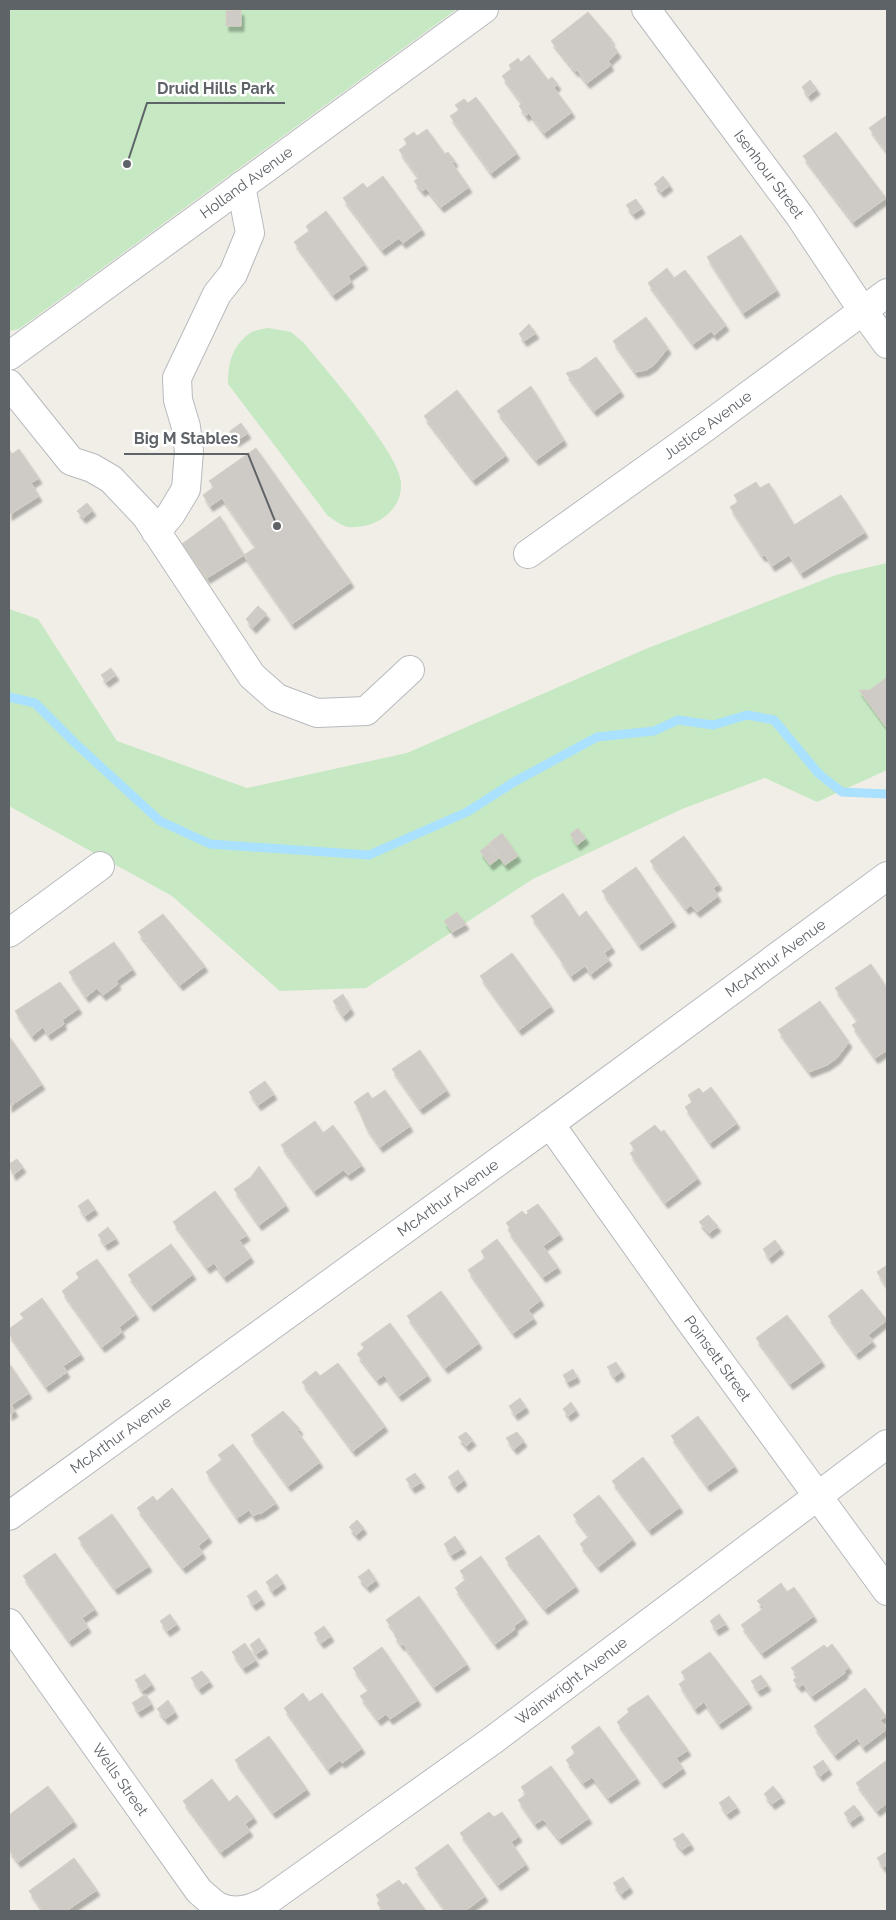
<svg xmlns="http://www.w3.org/2000/svg" width="896" height="1920" font-family="Raleway,sans-serif">
	<style>
		.green { fill: #c6e9c3 }
		.lines { fill: none; stroke-linecap: round; stroke-linejoin: round }
		.stream { stroke: #a9e1ff; stroke-width: 9 }
		.building { fill: #cecbc6; stroke: #d6cfc5; filter: url(#shadow) }
		.minor-casing { stroke: #b7babe; stroke-width: 30 }
		.minor { stroke: #fff; stroke-width: 28 }
		.labels { text-anchor: middle; dominant-baseline: central; stroke-width: 5; stroke-linejoin: round; paint-order: stroke }
		.street-label { font-size: 15px; fill: #5e6368; stroke: #fff }
		.leader { fill: none; stroke: #5e6368; stroke-width: 2 }
		.callout-dot { fill: #5e6368; stroke: #fff; stroke-width: 2 }
		.callout-label { font-size: 16px; text-anchor: middle; font-weight: bold; fill: #5e6368; stroke: #fff; stroke-width: 5; stroke-linejoin: round; paint-order: stroke }
	</style>
	<defs>
		<filter id="shadow"><feDropShadow dx="3" dy="5.5" stdDeviation="1" flood-color="#0004"/></filter>
	</defs>
	<rect width="100%" height="100%" fill="#f1eee7"/>
	<g class="green">
		<polygon points="9,9 457,9 19,329 9,331"/>
		<path d="M269,328L291,332L304,343C325,369 400,454 401,482C402,499 394,511 380,520C371,525 359,528 348,527C341,526 333,519 328,516L228,384C228,363 232,346 250,333C255,330 263,329 269,328Z"/>
		<polygon points="887,563 887,770 817,802 765,778 682,809 533,879 366,988 280,991 172,896 9,806 9,609 38,619 117,741 247,788 407,753 648,648 836,575"/>
	</g>
	<g class="lines">
		<polyline class="stream" points="9,697 35,703 75,743 160,821 210,844 369,855 467,812 514,782 597,737 654,731 678,720 713,725 747,715 774,720 819,774 842,792 887,794"/>
	</g>
	<g class="building">
		<polygon points="241,10 241,26 226,26 226,11"/>
		<polygon points="588,12 612,40 610,41 618,52 608,61 611,65 587,83 577,70 575,71 551,41"/>
		<polygon points="529,55 548,80 552,77 558,84 554,88 572,112 544,133 529,113 526,116 519,106 522,103 502,76 511,69 509,65 517,59 518,58 521,62"/>
		<polygon points="810,80 817,89 808,96 802,87"/>
		<polygon points="476,97 517,153 491,173 450,116 459,110 455,105 464,99 468,103"/>
		<polygon points="887,115 887,152 869,128"/>
		<polygon points="427,129 445,154 448,152 455,161 452,163 469,187 441,207 426,188 422,191 414,181 419,178 399,150 407,144 404,139 414,132 417,136"/>
		<polygon points="836,132 886,198 853,222 803,156"/>
		<polygon points="383,176 422,229 403,243 399,238 382,250 343,198 363,183 367,188"/>
		<polygon points="663,176 670,185 661,192 654,184"/>
		<polygon points="636,199 642,208 633,214 626,205"/>
		<polygon points="326,211 365,264 348,276 351,282 333,295 294,242 309,231 306,226"/>
		<polygon points="741,235 777,290 743,313 707,257"/>
		<polygon points="667,268 674,278 685,270 726,325 714,335 711,331 693,344 648,283"/>
		<polygon points="646,317 668,348 654,365 646,370 635,372 613,341"/>
		<polygon points="529,324 536,333 524,341 519,334"/>
		<polygon points="596,357 621,391 594,411 566,373 579,369"/>
		<polygon points="531,386 564,440 536,460 497,411"/>
		<polygon points="457,390 506,455 473,480 424,416"/>
		<polygon points="241,423 248,433 236,441 230,431"/>
		<polygon points="256,448 351,582 292,624 244,555 256,547 222,498 210,506 203,495 214,487 209,481"/>
		<polygon points="9,449 12,454 19,449 39,478 31,483 39,496 9,515"/>
		<polygon points="756,482 760,488 769,483 794,525 841,495 865,532 801,573 789,555 772,566 765,555 762,556 730,507 738,502 734,495"/>
		<polygon points="87,503 93,510 83,518 77,511"/>
		<polygon points="220,516 244,555 207,578 182,544"/>
		<polygon points="258,606 267,614 253,628 246,619"/>
		<polygon points="111,668 116,675 106,682 101,675"/>
		<polygon points="887,677 887,725 886,727 859,690 870,690"/>
		<polygon points="578,828 586,838 577,845 570,834"/>
		<polygon points="502,833 518,856 505,865 489,843"/>
		<polygon points="684,836 719,884 713,888 718,896 697,912 691,905 686,909 650,861"/>
		<polygon points="489,844 499,858 490,865 480,851"/>
		<polygon points="636,867 673,921 639,945 602,891"/>
		<polygon points="563,893 579,917 586,911 612,947 604,953 609,960 591,974 585,966 571,976 559,958 560,957 531,916"/>
		<polygon points="457,912 466,924 452,932 444,921"/>
		<polygon points="163,914 205,966 180,985 138,932"/>
		<polygon points="114,942 133,969 116,981 118,984 103,995 97,988 86,997 69,972"/>
		<polygon points="512,953 551,1006 519,1030 480,976"/>
		<polygon points="871,964 887,988 887,1050 875,1058 852,1025 858,1021 835,988"/>
		<polygon points="60,982 79,1008 62,1020 64,1024 48,1035 43,1027 32,1036 15,1011"/>
		<polygon points="343,994 351,1009 343,1016 333,1001"/>
		<polygon points="820,1001 849,1042 837,1058 827,1065 809,1072 778,1030"/>
		<polygon points="9,1036 42,1084 9,1107"/>
		<polygon points="420,1050 447,1090 420,1109 392,1069"/>
		<polygon points="265,1081 274,1094 258,1105 249,1092"/>
		<polygon points="711,1087 737,1123 710,1143 685,1107 692,1102 688,1095 699,1088 703,1093"/>
		<polygon points="385,1090 410,1126 380,1147 366,1127 358,1108 354,1102 368,1092 372,1099"/>
		<polygon points="315,1121 323,1133 333,1125 362,1165 348,1175 343,1170 314,1191 281,1145"/>
		<polygon points="655,1125 661,1132 664,1130 698,1178 665,1203 630,1153 635,1150 630,1143"/>
		<polygon points="17,1159 23,1167 13,1175 9,1164"/>
		<polygon points="259,1166 286,1205 259,1225 234,1189 251,1177"/>
		<polygon points="215,1191 247,1235 239,1240 251,1257 224,1277 214,1263 207,1268 173,1222"/>
		<polygon points="88,1199 95,1209 85,1216 78,1206"/>
		<polygon points="538,1204 560,1234 543,1246 558,1267 543,1277 508,1230 510,1228 506,1223 522,1211 526,1215 528,1213 527,1211"/>
		<polygon points="708,1215 718,1226 709,1233 699,1222"/>
		<polygon points="108,1227 116,1238 105,1245 98,1235"/>
		<polygon points="497,1239 541,1300 528,1310 534,1318 513,1333 468,1270 485,1258 481,1251"/>
		<polygon points="775,1240 781,1248 769,1258 763,1249"/>
		<polygon points="171,1244 193,1274 151,1306 128,1275"/>
		<polygon points="97,1259 136,1314 119,1327 122,1332 102,1347 62,1291 79,1278 76,1273"/>
		<polygon points="887,1265 887,1287 877,1272"/>
		<polygon points="862,1289 887,1320 868,1335 873,1341 856,1354 828,1316"/>
		<polygon points="441,1291 479,1343 445,1368 407,1316"/>
		<polygon points="42,1298 81,1354 63,1366 67,1372 46,1387 9,1334 9,1329 24,1318 20,1314"/>
		<polygon points="787,1315 822,1361 790,1384 756,1338"/>
		<polygon points="390,1323 428,1375 399,1396 384,1375 377,1380 357,1354 364,1348 361,1344"/>
		<polygon points="616,1362 622,1371 614,1377 607,1367"/>
		<polygon points="9,1363 29,1393 11,1405 15,1411 9,1415"/>
		<polygon points="338,1363 385,1426 353,1451 302,1382 316,1371 320,1376"/>
		<polygon points="573,1369 577,1377 567,1382 563,1375"/>
		<polygon points="520,1398 526,1407 515,1415 509,1406"/>
		<polygon points="571,1402 576,1410 568,1416 563,1409"/>
		<polygon points="283,1411 300,1429 297,1431 320,1462 288,1486 251,1435"/>
		<polygon points="698,1416 735,1466 707,1486 671,1436"/>
		<polygon points="466,1432 473,1440 466,1446 458,1437"/>
		<polygon points="517,1432 524,1441 514,1449 506,1438"/>
		<polygon points="233,1444 276,1503 260,1514 259,1513 253,1516 249,1510 237,1518 206,1472 222,1460 218,1455"/>
		<polygon points="643,1457 680,1507 649,1530 612,1481"/>
		<polygon points="458,1470 464,1480 455,1487 448,1477"/>
		<polygon points="415,1473 422,1482 412,1488 406,1479"/>
		<polygon points="172,1488 209,1537 198,1546 203,1553 183,1568 137,1508 153,1496 157,1501"/>
		<polygon points="599,1495 633,1539 598,1567 580,1544 589,1536 573,1515"/>
		<polygon points="112,1514 149,1566 115,1589 78,1538"/>
		<polygon points="357,1520 364,1528 356,1535 349,1527"/>
		<polygon points="539,1535 576,1586 545,1609 505,1558"/>
		<polygon points="455,1536 463,1548 451,1555 444,1544"/>
		<polygon points="55,1553 95,1609 82,1618 88,1627 69,1641 23,1576"/>
		<polygon points="481,1556 525,1618 514,1626 515,1629 495,1644 455,1588 466,1579 460,1571"/>
		<polygon points="369,1569 376,1580 367,1587 358,1577"/>
		<polygon points="277,1574 283,1583 272,1591 266,1582"/>
		<polygon points="781,1583 787,1592 794,1587 814,1616 762,1653 741,1625 764,1608 757,1601"/>
		<polygon points="256,1590 262,1599 253,1605 247,1596"/>
		<polygon points="419,1596 467,1664 434,1687 403,1644 401,1645 394,1635 396,1633 386,1620"/>
		<polygon points="170,1614 177,1624 167,1631 160,1621"/>
		<polygon points="719,1614 726,1624 716,1630 710,1621"/>
		<polygon points="324,1626 331,1636 321,1643 314,1633"/>
		<polygon points="259,1638 265,1648 256,1654 250,1645"/>
		<polygon points="245,1643 256,1660 243,1668 232,1652"/>
		<polygon points="832,1644 849,1667 844,1671 845,1673 812,1696 803,1684 799,1687 793,1680 798,1676 791,1668 824,1645 827,1648"/>
		<polygon points="382,1647 418,1700 390,1719 386,1714 378,1720 360,1696 369,1690 353,1668"/>
		<polygon points="710,1652 749,1703 719,1724 704,1702 695,1709 679,1684 686,1679 681,1672"/>
		<polygon points="202,1671 210,1681 199,1689 191,1678"/>
		<polygon points="145,1674 152,1684 142,1691 135,1680"/>
		<polygon points="761,1675 768,1685 758,1691 751,1681"/>
		<polygon points="865,1688 886,1716 880,1720 887,1729 863,1747 857,1738 835,1755 814,1726"/>
		<polygon points="303,1693 309,1702 322,1693 362,1748 342,1763 340,1760 328,1769 284,1708"/>
		<polygon points="146,1694 151,1704 138,1712 132,1703"/>
		<polygon points="648,1695 688,1750 676,1758 683,1768 662,1783 617,1722 629,1712 627,1709"/>
		<polygon points="168,1700 175,1712 165,1719 157,1709"/>
		<polygon points="599,1726 637,1778 608,1798 592,1777 583,1783 566,1760 575,1753 571,1747"/>
		<polygon points="269,1736 307,1789 273,1813 235,1760"/>
		<polygon points="823,1760 829,1769 820,1776 813,1767"/>
		<polygon points="887,1760 887,1803 877,1811 856,1783"/>
		<polygon points="551,1766 589,1818 559,1839 543,1819 535,1824 518,1800 526,1794 521,1787"/>
		<polygon points="212,1779 229,1802 237,1795 254,1817 245,1824 250,1831 221,1852 183,1801"/>
		<polygon points="48,1786 74,1821 18,1862 9,1850 9,1815"/>
		<polygon points="773,1786 782,1797 772,1804 764,1794"/>
		<polygon points="729,1796 737,1807 727,1814 719,1803"/>
		<polygon points="854,1805 861,1814 850,1822 844,1813"/>
		<polygon points="489,1812 494,1817 502,1812 519,1836 511,1842 526,1864 498,1885 460,1833"/>
		<polygon points="683,1833 691,1844 682,1850 673,1839"/>
		<polygon points="448,1844 485,1896 465,1911 446,1911 415,1868"/>
		<polygon points="886,1852 887,1855 887,1865 883,1867 877,1858"/>
		<polygon points="74,1858 97,1890 66,1911 43,1911 29,1891"/>
		<polygon points="623,1877 630,1887 621,1894 613,1883"/>
		<polygon points="399,1880 403,1885 406,1883 426,1911 383,1911 377,1903 380,1901 376,1895"/>
	</g>
	<g class="lines">
		<g class="minor-casing">
			<g id="minor">
				<path id="s1" d="M646,9L799,215L863,311L887,344"/>
				<path id="s2" d="M9,356L484,9"/>
				<polyline points="9,384 71,461 92,468 111,479 146,516 252,676 277,698 317,713 366,711 410,670"/>
				<polyline points="156,532 171,514 186,489 189,451 186,427 178,400 177,378 217,294 233,274 250,233 241,186"/>
				<path id="s3" d="M528,554L703,429L887,293"/>
				<polyline points="9,933 100,866"/>
				<path id="s4" d="M550,1124L693,1325L887,1591"/>
				<path id="s5" d="M9,1516L550,1124L887,876"/>
				<path id="s6" d="M9,1623L199,1891C204,1895 211,1902 217,1906C235,1915 252,1909 267,1901L493,1740L887,1444"/>
			</g>
		</g>
		<use href="#minor" class="minor"/>
	</g>
	<g class="labels">
		<g class="street-label">
			<text stroke="none"><textPath href="#s1" startOffset="206">Isenhour Street</textPath></text>
			<text stroke="none"><textPath href="#s2" startOffset="294">Holland Avenue</textPath></text>
			<text stroke="none"><textPath href="#s3" startOffset="221">Justice Avenue</textPath></text>
			<text stroke="none"><textPath href="#s5" startOffset="948">McArthur Avenue</textPath></text>
			<text stroke="none"><textPath href="#s5" startOffset="542">McArthur Avenue</textPath></text>
			<text stroke="none"><textPath href="#s4" startOffset="288">Poinsett Street</textPath></text>
			<text stroke="none"><textPath href="#s5" startOffset="138">McArthur Avenue</textPath></text>
			<text stroke="none"><textPath href="#s6" startOffset="780">Wainwright Avenue</textPath></text>
			<text stroke="none"><textPath href="#s6" startOffset="192">Wells Street</textPath></text>
		</g>
	</g>
	<path class="leader" d="M127 164L147 103H285M277 526L248 454H124"/>
	<g class="callout-dot">
		<circle cx="127" cy="164" r="5"/>
		<circle cx="277" cy="526" r="5"/>
	</g>
	<g class="callout-label">
		<text x="216" y="94">Druid Hills Park</text>
		<text x="186" y="444">Big M Stables</text>
	</g>
	<rect width="896" height="1920" fill="none" stroke="#5e6368" stroke-width="20"/>
</svg>
